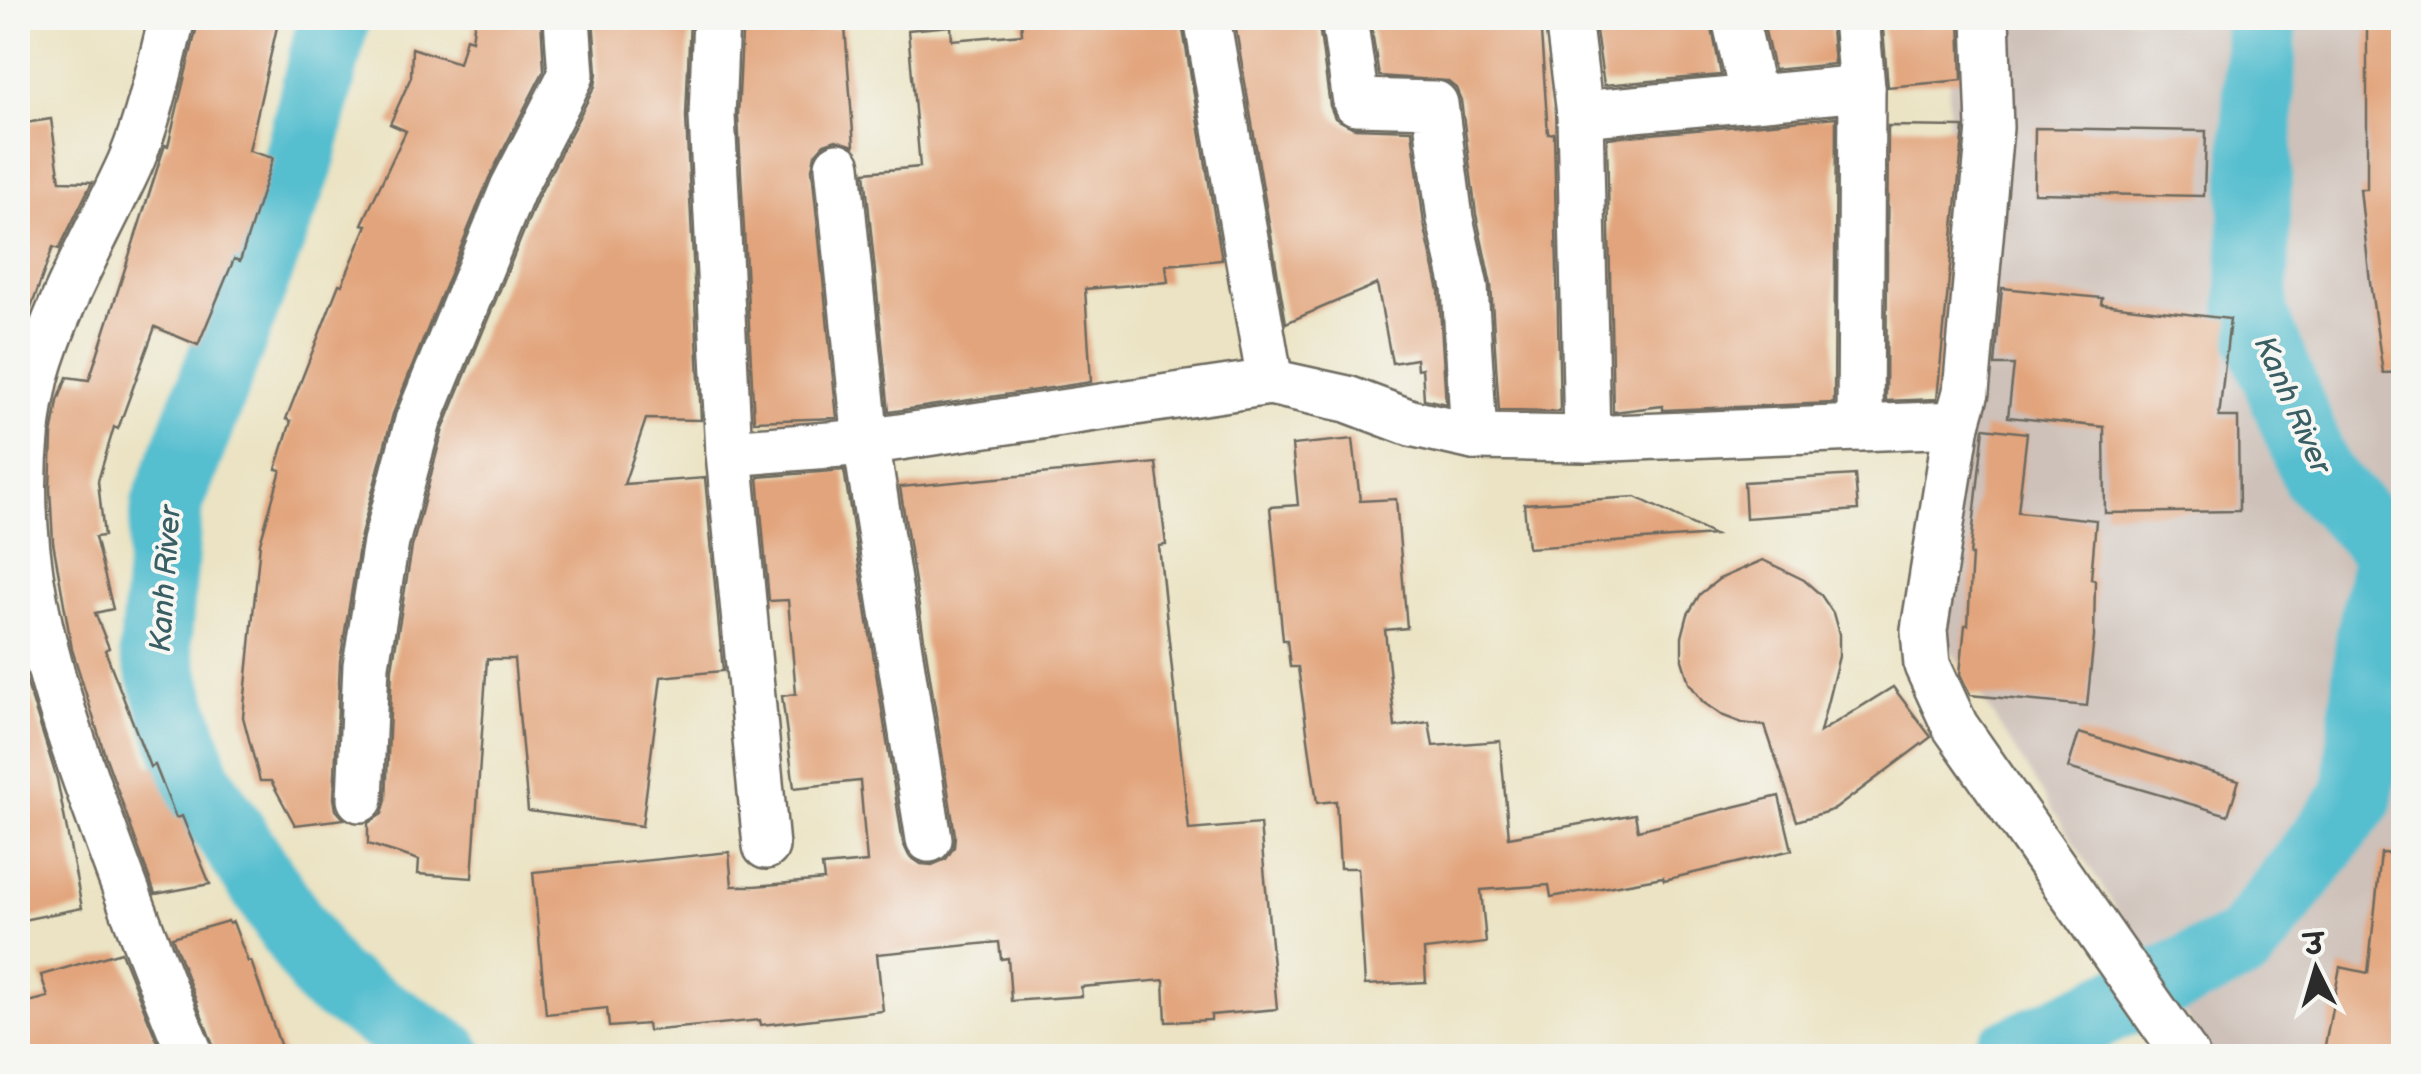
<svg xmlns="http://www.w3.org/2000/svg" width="2421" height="1074" font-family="'Balsamiq Sans','Playpen Sans Deva',sans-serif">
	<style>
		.industrial { fill: #cec1b9 }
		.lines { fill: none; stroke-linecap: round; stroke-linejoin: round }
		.river { stroke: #54becf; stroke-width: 72 }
		.building { fill: #e2a47b }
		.minor-casing { stroke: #6e6b60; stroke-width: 50 }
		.minor { stroke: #fff; stroke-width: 45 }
		.labels { text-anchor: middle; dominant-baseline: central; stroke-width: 8; stroke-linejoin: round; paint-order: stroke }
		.water-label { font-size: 30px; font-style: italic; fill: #395e64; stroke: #f6f6f2 }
	</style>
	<rect width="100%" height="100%" fill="#f6f6f2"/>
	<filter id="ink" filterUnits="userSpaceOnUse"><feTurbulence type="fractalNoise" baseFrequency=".01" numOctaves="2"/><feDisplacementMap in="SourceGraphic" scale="20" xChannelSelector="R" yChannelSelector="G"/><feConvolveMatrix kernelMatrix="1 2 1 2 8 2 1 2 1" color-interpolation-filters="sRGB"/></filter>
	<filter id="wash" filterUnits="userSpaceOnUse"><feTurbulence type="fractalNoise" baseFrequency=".0048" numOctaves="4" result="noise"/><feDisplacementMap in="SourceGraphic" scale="40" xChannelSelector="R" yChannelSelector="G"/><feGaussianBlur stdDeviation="2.25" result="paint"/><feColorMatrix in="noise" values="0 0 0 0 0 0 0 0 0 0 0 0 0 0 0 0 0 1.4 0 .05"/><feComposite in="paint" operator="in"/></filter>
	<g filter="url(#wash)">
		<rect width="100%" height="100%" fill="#ebe3c3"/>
		<polygon class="industrial" points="1952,18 2403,18 2403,1056 2210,1056 1928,614"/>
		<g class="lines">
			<g class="river">
				<polyline points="334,18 298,164 167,505 155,650 197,782 327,980 448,1056"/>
				<polyline points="2006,1056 2244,945 2358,797 2371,640 2390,551 2317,475 2252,313 2261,18"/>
			</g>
		</g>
		<g id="blocks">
			<g class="building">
				<polygon points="199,18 279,18 249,151 273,158 240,261 234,259 198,345 155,327 118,429 114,427 98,481 104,536 95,537 113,609 95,613 109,648 105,650 150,767 155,765 176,818 182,816 210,884 155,894 105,755 72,649 53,542 50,489 52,436 58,401 67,377 89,380 161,157 165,145 168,146"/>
				<polygon points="475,18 541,18 544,70 489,178 393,414 361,535 340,661 334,798 336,810 344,819 295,825 271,781 260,781 243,717 260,543 281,470 276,469 291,421 286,419 339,284 342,285 367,225 362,224 406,131 390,124 411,77 412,48 459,63 466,38 472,40"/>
				<polygon points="593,18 690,18 686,117 701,420 646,419 624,484 705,478 723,671 661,677 642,826 528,811 514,659 487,659 472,878 418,874 419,860 368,844 368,823 382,814 386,800 392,668 412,547 443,429 537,199 595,86 597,73"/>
				<polygon points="1021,18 1181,18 1222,260 1166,265 1168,282 1085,289 1091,382 889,412 865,172 920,167 908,30 951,26 952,40 1022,34"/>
				<polygon points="1234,18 1318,18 1330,106 1335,118 1354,128 1412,130 1424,224 1439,291 1446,404 1424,399 1422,368 1417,369 1416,359 1392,363 1377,284 1286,323"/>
				<polygon points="1370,18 1540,18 1548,134 1554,133 1560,412 1499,411 1491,285 1476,214 1461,100 1456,88 1447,81 1379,76"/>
				<polygon points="1594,18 1710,18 1721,75 1604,85"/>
				<polygon points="1762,18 1830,18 1834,64 1774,70"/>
				<polygon points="1882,18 1960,18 1962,80 1888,87"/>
				<polygon points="2367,18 2404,18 2404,174 2395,174 2404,256 2404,372 2383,373 2370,282 2360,189 2367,189"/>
				<polygon points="845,27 854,146 836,140 824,144 815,154 812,169 837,418 754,421 738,116 742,34"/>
				<polygon points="1836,117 1834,403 1663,410 1663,406 1613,412 1607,138"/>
				<polygon points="51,119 60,181 92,182 59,249 53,247 22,333 18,333 18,124"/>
				<polygon points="1888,126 1964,127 1937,399 1886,401"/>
				<polygon points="2035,128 2206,131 2204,196 2034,193"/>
				<polygon points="2002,288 2102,298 2101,304 2230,319 2219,417 2238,417 2239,511 2105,513 2104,427 2008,417 2014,365 1995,365"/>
				<polygon points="1984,428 2027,433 2018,512 2096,520 2091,579 2095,580 2094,637 2087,706 1970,695 1960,674 1965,625 1968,625 1972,555 1970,555"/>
				<polygon points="1353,439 1360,501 1396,499 1407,628 1385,630 1395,727 1429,722 1433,746 1500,741 1509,837 1635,814 1638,830 1779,796 1792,850 1664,880 1663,877 1551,897 1549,885 1481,890 1486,943 1424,950 1426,982 1365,985 1358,868 1340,868 1336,801 1317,803 1298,667 1290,667 1287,640 1283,640 1270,507 1298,505 1292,445"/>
				<polygon points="1156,463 1166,545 1159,546 1189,830 1260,824 1277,1009 1211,1015 1211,1020 1166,1022 1164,980 1081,987 1082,996 1011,1001 1008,958 1001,959 999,942 877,954 883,1011 797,1021 761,1025 760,1020 648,1031 647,1024 609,1027 607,1008 546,1014 533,872 729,852 732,886 754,886 824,880 822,866 867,862 860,781 794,788 782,696 796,694 788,600 769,601 758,477 844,470 903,843 909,856 921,864 932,865 946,859 954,847 955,835 900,487"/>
				<polygon points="1855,475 1858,510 1746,518 1744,482"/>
				<polygon points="1636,497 1714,535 1528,548 1524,504"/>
				<polygon points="1763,560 1804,580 1821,595 1833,613 1839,634 1839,656 1820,732 1893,687 1931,737 1835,809 1797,821 1765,726 1742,723 1721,715 1703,702 1689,683 1682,660 1682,637 1688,614 1700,594 1719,579"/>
				<polygon points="18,655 57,779 82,908 18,921"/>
				<polygon points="2079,733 2239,780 2228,815 2068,768"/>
				<polygon points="2381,853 2404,854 2404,978 2397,1056 2323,1056 2340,967 2368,973"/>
				<polygon points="228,921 229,924 233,922 248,962 251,961 284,1056 217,1056 172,937"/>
				<polygon points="121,952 163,1056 30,1056 18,1005 48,997 41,975"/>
			</g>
		</g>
	</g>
	<g filter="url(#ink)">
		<use href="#blocks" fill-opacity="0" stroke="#6e6b60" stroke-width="2.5"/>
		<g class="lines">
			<g class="minor-casing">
				<g id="minor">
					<path d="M172,18C161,63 147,128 127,170C95,239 57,302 36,377C0,528 47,675 99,817C128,897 158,977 191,1056"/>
					<polyline points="716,18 712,116 729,453 766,846"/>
					<polyline points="1207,18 1270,382"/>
					<polyline points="1344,18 1356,102 1435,104 1450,219 1465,287 1474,437"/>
					<polyline points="1568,18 1580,114 1587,439"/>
					<polyline points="1735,18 1753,97"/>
					<polyline points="1856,18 1862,88 1860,428"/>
					<polyline points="1986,18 1990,128 1966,392 1957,424 1924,630 1927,665 1955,726 2186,1056"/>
					<polyline points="1580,114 1862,88"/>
					<polyline points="838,166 866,442 929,839"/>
					<polyline points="729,453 866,442 1270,382 1347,399 1411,423 1474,437 1587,439 1957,424"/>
					<polyline points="360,799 366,665 386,542 418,421 513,188 571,75 567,18"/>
				</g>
			</g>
			<use href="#minor" class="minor"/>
		</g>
	</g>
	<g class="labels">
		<g class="water-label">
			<text transform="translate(2292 405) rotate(66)">Kanh River</text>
			<text transform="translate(166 579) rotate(-86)">Kanh River</text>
		</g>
	</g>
	<rect width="2421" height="1074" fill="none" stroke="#f6f6f2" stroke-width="60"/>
	<g transform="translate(2316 969) rotate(355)" stroke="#f6f6f2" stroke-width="8" paint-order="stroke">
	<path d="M0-8L18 38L0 25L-18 38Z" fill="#2b2b2b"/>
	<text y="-15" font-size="28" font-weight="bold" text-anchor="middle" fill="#2b2b2b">उ</text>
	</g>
</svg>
